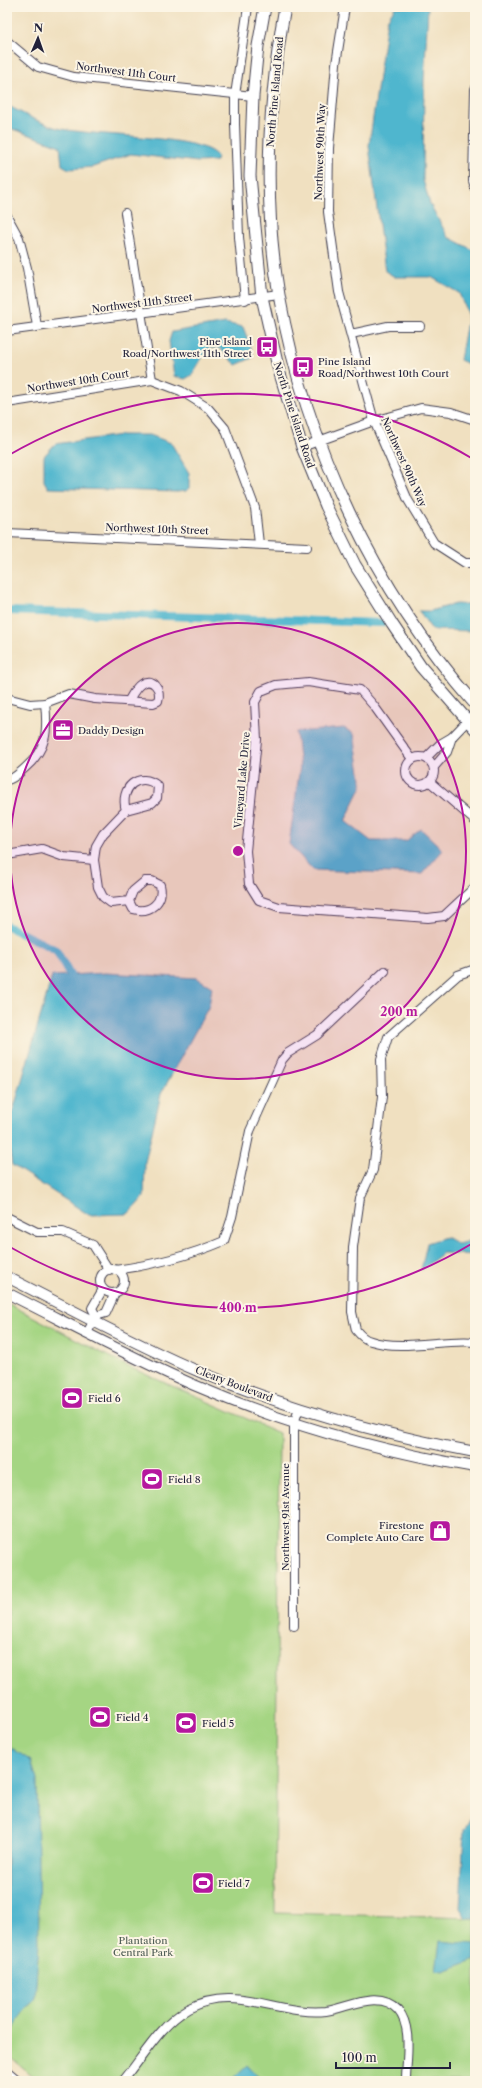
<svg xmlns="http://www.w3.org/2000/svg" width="482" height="2088" font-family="'Libre Caslon Text',serif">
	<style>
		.green { fill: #a5d583; stroke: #647c5f }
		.water { fill: #50b6ce; stroke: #396c84 }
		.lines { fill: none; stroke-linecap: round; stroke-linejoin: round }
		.canal { stroke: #50b6ce; stroke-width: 8 }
		.minor-casing { stroke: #413e4f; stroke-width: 10 }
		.tertiary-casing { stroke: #413e4f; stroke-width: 12 }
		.secondary-casing { stroke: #413e4f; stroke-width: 13 }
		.minor { stroke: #fff; stroke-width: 8 }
		.tertiary { stroke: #fff; stroke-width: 10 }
		.secondary { stroke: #fff; stroke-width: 11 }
		.ring { fill: none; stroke: #b5179e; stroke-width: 2 }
		.labels { text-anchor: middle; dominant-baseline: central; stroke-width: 4; stroke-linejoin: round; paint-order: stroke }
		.street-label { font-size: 10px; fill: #22223b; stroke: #fcf5e5 }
		.poi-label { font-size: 10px; fill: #22223b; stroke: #fcf5e5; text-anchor: start }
		.park-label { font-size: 10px; fill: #495851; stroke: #fcf5e5 }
		.centre { fill: #b5179e; stroke: #fcf5e5; stroke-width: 2 }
		.ring-label { font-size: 12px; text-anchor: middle; font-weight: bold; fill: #b5179e; stroke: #fcf5e5; stroke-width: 4; stroke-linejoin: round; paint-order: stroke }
	</style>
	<rect width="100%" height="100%" fill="#fcf5e5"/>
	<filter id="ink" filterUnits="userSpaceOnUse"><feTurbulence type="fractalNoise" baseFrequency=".025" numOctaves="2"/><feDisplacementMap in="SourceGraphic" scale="8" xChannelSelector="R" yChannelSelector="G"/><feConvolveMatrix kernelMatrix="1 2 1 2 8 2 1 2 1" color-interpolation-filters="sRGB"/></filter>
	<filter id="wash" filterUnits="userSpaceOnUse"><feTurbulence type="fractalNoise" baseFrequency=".012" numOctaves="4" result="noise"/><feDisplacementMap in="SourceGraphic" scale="16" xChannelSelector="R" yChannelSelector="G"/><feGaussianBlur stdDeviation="0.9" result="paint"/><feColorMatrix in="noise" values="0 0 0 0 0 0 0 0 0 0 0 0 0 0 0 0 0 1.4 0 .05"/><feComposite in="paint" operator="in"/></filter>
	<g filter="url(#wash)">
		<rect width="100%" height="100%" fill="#f0e0c0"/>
		<polygon class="green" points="7,1303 129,1367 279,1433 275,1913 475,1918 475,2081 39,2081 7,2054"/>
		<g class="water">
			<polygon points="395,7 428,7 424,82 423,180 430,204 448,237 475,251 475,367 460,360 468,316 459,293 431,277 395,277 385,271 369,146 387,20"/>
			<path d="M7,105C22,113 38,122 54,127C85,137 201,134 217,156L216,161L198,162L131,154L93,167L69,169L62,165L60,146L7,127Z"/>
			<polygon points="225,323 243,327 253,353 252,358 236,365 219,348 208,348 192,375 185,379 174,376 169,341 172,332"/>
			<polygon points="121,435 150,435 171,443 189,473 189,488 186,491 177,492 48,488 44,481 44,456 55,444"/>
			<polygon points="456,604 475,605 475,631 432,630 419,611 430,611"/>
			<polygon points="344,728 354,734 362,786 345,821 371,841 406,841 421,829 443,850 422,874 313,870 289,844 300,766 296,732"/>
			<polygon points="105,973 197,978 212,987 209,1006 161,1094 145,1162 144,1197 128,1214 89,1215 12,1165 7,1132 52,976"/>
			<polygon points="446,1237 458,1244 475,1239 475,1255 443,1253 421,1270 427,1243"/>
			<polygon points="12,1748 31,1761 37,1780 39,1943 35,1998 9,2033 7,2032 7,1749"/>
			<polygon points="472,1815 475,1815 475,1918 466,1918 460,1908 464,1830"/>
			<polygon points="440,1941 475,1944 475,1961 473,1960 444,1971 436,1970"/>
			<polygon points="247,2065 262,2081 230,2081"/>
		</g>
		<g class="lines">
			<g class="canal">
				<polyline points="7,611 381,623"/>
				<polyline points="7,926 56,950 70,975"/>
			</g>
		</g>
	</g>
	<g filter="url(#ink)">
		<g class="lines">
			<g class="minor-casing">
				<g id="minor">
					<polyline points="345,7 336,64 329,148 328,212 339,292 374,421 408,500 434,543 465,563 475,563"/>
					<polyline points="7,41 38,67 74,77 253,96"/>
					<polyline points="475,89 473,181 475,188"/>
					<polyline points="125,213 152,380"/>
					<polyline points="7,216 19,238 27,268 37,326"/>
					<polyline points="245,300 239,237 235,124 235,95 248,7"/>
					<polyline points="7,331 279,294"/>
					<polyline points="351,334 388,326 420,326"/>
					<polyline points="7,403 152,380 181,391 208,408 225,428 255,508 259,544"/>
					<polyline points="302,447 374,421 421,408 451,412 475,420"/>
					<polyline points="7,533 307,547"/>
					<path d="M7,698L30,704L45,703L69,694L95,699L153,703L158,701C162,690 153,676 141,684C136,687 132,695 129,700"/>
					<circle cx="420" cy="771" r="14"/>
					<polyline points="426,758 440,744 452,737 475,713"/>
					<polyline points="412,759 374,706 360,690 308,682 276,685 261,691 255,702 257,740 246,851 249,884 259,900 279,907 428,918 444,916 475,887"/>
					<polyline points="434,767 447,752 452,737"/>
					<path d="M7,780C14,779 19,773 25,768C47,749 48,731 45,703"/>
					<polyline points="430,782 475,821"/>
					<path d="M126,810C119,788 139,770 158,786L157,798L152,803L126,810L103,834L96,846L94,860L98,887L103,897L111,903L129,901L133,909C150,914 164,902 160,885L152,881H145L133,891L129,901"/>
					<polyline points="7,855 42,849 64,857 94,860"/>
					<path d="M475,969L458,975L388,1037L381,1059L382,1097L373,1170L360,1198L353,1247L352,1312L356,1330C360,1335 365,1340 371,1341C402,1351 442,1339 475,1342"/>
					<polyline points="7,1217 37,1232 63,1232 93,1245 109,1270"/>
					<circle cx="112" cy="1281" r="12"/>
					<path d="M115,1270C152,1265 189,1256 224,1241L232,1217L250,1131L282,1060L288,1053L317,1035L385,971"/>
					<polyline points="96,1316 92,1308 103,1289"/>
					<polyline points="87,1333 96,1316 106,1313 115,1293"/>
					<polyline points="294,1626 294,1423 299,1409"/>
					<polyline points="7,2071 19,2081"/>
					<path d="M123,2081C143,2057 160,2025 188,2009C235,1983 278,2016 326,2011C349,2008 378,1989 398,2010C413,2027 406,2060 406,2081"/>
				</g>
			</g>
			<g class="tertiary-casing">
				<g id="tertiary">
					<path d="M7,1277C71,1309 134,1344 200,1372C289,1409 380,1434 475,1452"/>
					<path d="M7,1293C69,1324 130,1357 194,1385C284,1424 379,1451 475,1467"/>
				</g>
			</g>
			<g class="secondary-casing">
				<g id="secondary">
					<polyline points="265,7 258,46 253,96 250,176 262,297 278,367 302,447 326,506 355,565 392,624 421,667 475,729"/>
					<path d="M285,7C268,101 263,201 279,295C306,445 374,589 475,704"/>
				</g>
			</g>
			<use href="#minor" class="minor"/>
			<use href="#tertiary" class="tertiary"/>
			<use href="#secondary" class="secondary"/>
		</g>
	</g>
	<circle cx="238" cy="851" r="228" fill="#b5179e" fill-opacity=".12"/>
	<g class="ring">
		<circle cx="238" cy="851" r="228"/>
		<path d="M473 1243A457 457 0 0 1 10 1247M9 455A457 457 0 0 1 473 459"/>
	</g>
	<defs>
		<g id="bus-square" transform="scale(1.15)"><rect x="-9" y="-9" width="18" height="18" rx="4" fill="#b5179e" stroke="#fcf5e5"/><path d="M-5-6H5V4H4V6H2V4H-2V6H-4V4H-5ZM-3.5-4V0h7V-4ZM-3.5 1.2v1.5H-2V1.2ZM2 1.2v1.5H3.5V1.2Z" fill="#fff"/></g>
		<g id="office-square" transform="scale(1.15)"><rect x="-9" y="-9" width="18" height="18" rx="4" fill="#b5179e" stroke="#fcf5e5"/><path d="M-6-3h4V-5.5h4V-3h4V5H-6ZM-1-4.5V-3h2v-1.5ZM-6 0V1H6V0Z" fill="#fff"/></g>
		<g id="stadium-square" transform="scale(1.15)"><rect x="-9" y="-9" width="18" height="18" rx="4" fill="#b5179e" stroke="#fcf5e5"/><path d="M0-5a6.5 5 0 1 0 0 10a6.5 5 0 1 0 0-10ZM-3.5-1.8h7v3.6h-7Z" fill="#fff"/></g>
		<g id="shop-square" transform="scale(1.15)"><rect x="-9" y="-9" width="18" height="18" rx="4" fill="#b5179e" stroke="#fcf5e5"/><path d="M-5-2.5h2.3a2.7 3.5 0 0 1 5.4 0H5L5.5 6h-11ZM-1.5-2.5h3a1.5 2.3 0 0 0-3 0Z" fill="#fff"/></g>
	</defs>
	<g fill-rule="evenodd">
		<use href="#bus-square" x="267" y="347"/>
		<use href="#bus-square" x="303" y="367"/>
		<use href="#office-square" x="63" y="730"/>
		<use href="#stadium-square" x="72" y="1398"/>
		<use href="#stadium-square" x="152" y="1479"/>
		<use href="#shop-square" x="440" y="1531"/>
		<use href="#stadium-square" x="100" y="1717"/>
		<use href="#stadium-square" x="186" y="1723"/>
		<use href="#stadium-square" x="203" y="1883"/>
	</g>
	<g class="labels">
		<g class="street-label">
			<text transform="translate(126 72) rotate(7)">Northwest 11th Court</text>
			<text transform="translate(275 92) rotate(-85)">North Pine Island Road</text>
			<text transform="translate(320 152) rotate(-88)">Northwest 90th Way</text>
			<text transform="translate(142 303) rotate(-7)">Northwest 11th Street</text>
			<text transform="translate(78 381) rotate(-9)">Northwest 10th Court</text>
			<text transform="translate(294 415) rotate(72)">North Pine Island Road</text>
			<text transform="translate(404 462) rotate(66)">Northwest 90th Way</text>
			<text transform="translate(157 529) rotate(2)">Northwest 10th Street</text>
			<text transform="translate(242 780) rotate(-85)">Vineyard Lake Drive</text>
			<text transform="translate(234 1384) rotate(21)">Cleary Boulevard</text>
			<text transform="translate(285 1517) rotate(-90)">Northwest 91st Avenue</text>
		</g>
		<g class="poi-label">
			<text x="252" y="341" text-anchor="end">Pine Island<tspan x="252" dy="12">Road/Northwest 11th Street</tspan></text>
			<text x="318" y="361">Pine Island<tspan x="318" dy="12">Road/Northwest 10th Court</tspan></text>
			<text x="78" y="730">Daddy Design</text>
			<text x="88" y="1398">Field 6</text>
			<text x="168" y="1479">Field 8</text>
			<text x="424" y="1525" text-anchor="end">Firestone<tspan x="424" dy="12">Complete Auto Care</tspan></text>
			<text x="116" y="1717">Field 4</text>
			<text x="202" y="1723">Field 5</text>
			<text x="218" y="1883">Field 7</text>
		</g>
		<g class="park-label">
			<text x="143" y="1940">Plantation<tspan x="143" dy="12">Central Park</tspan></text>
		</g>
	</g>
	<circle cx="238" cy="851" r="6" class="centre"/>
	<g class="ring-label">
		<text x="399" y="1016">200 m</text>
		<text x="238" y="1312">400 m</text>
	</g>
	<rect width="482" height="2088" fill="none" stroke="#fcf5e5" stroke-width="24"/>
	<g transform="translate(38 38) rotate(2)" stroke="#fcf5e5" stroke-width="3" paint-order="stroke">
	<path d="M0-3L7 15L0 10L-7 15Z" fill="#22223b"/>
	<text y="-6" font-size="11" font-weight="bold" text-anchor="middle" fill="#22223b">N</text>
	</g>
	<path d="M336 2062v6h114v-6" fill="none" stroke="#22223b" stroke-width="2"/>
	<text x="342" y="2062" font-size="12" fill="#22223b" stroke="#fcf5e5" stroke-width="3" paint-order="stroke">100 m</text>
</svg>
